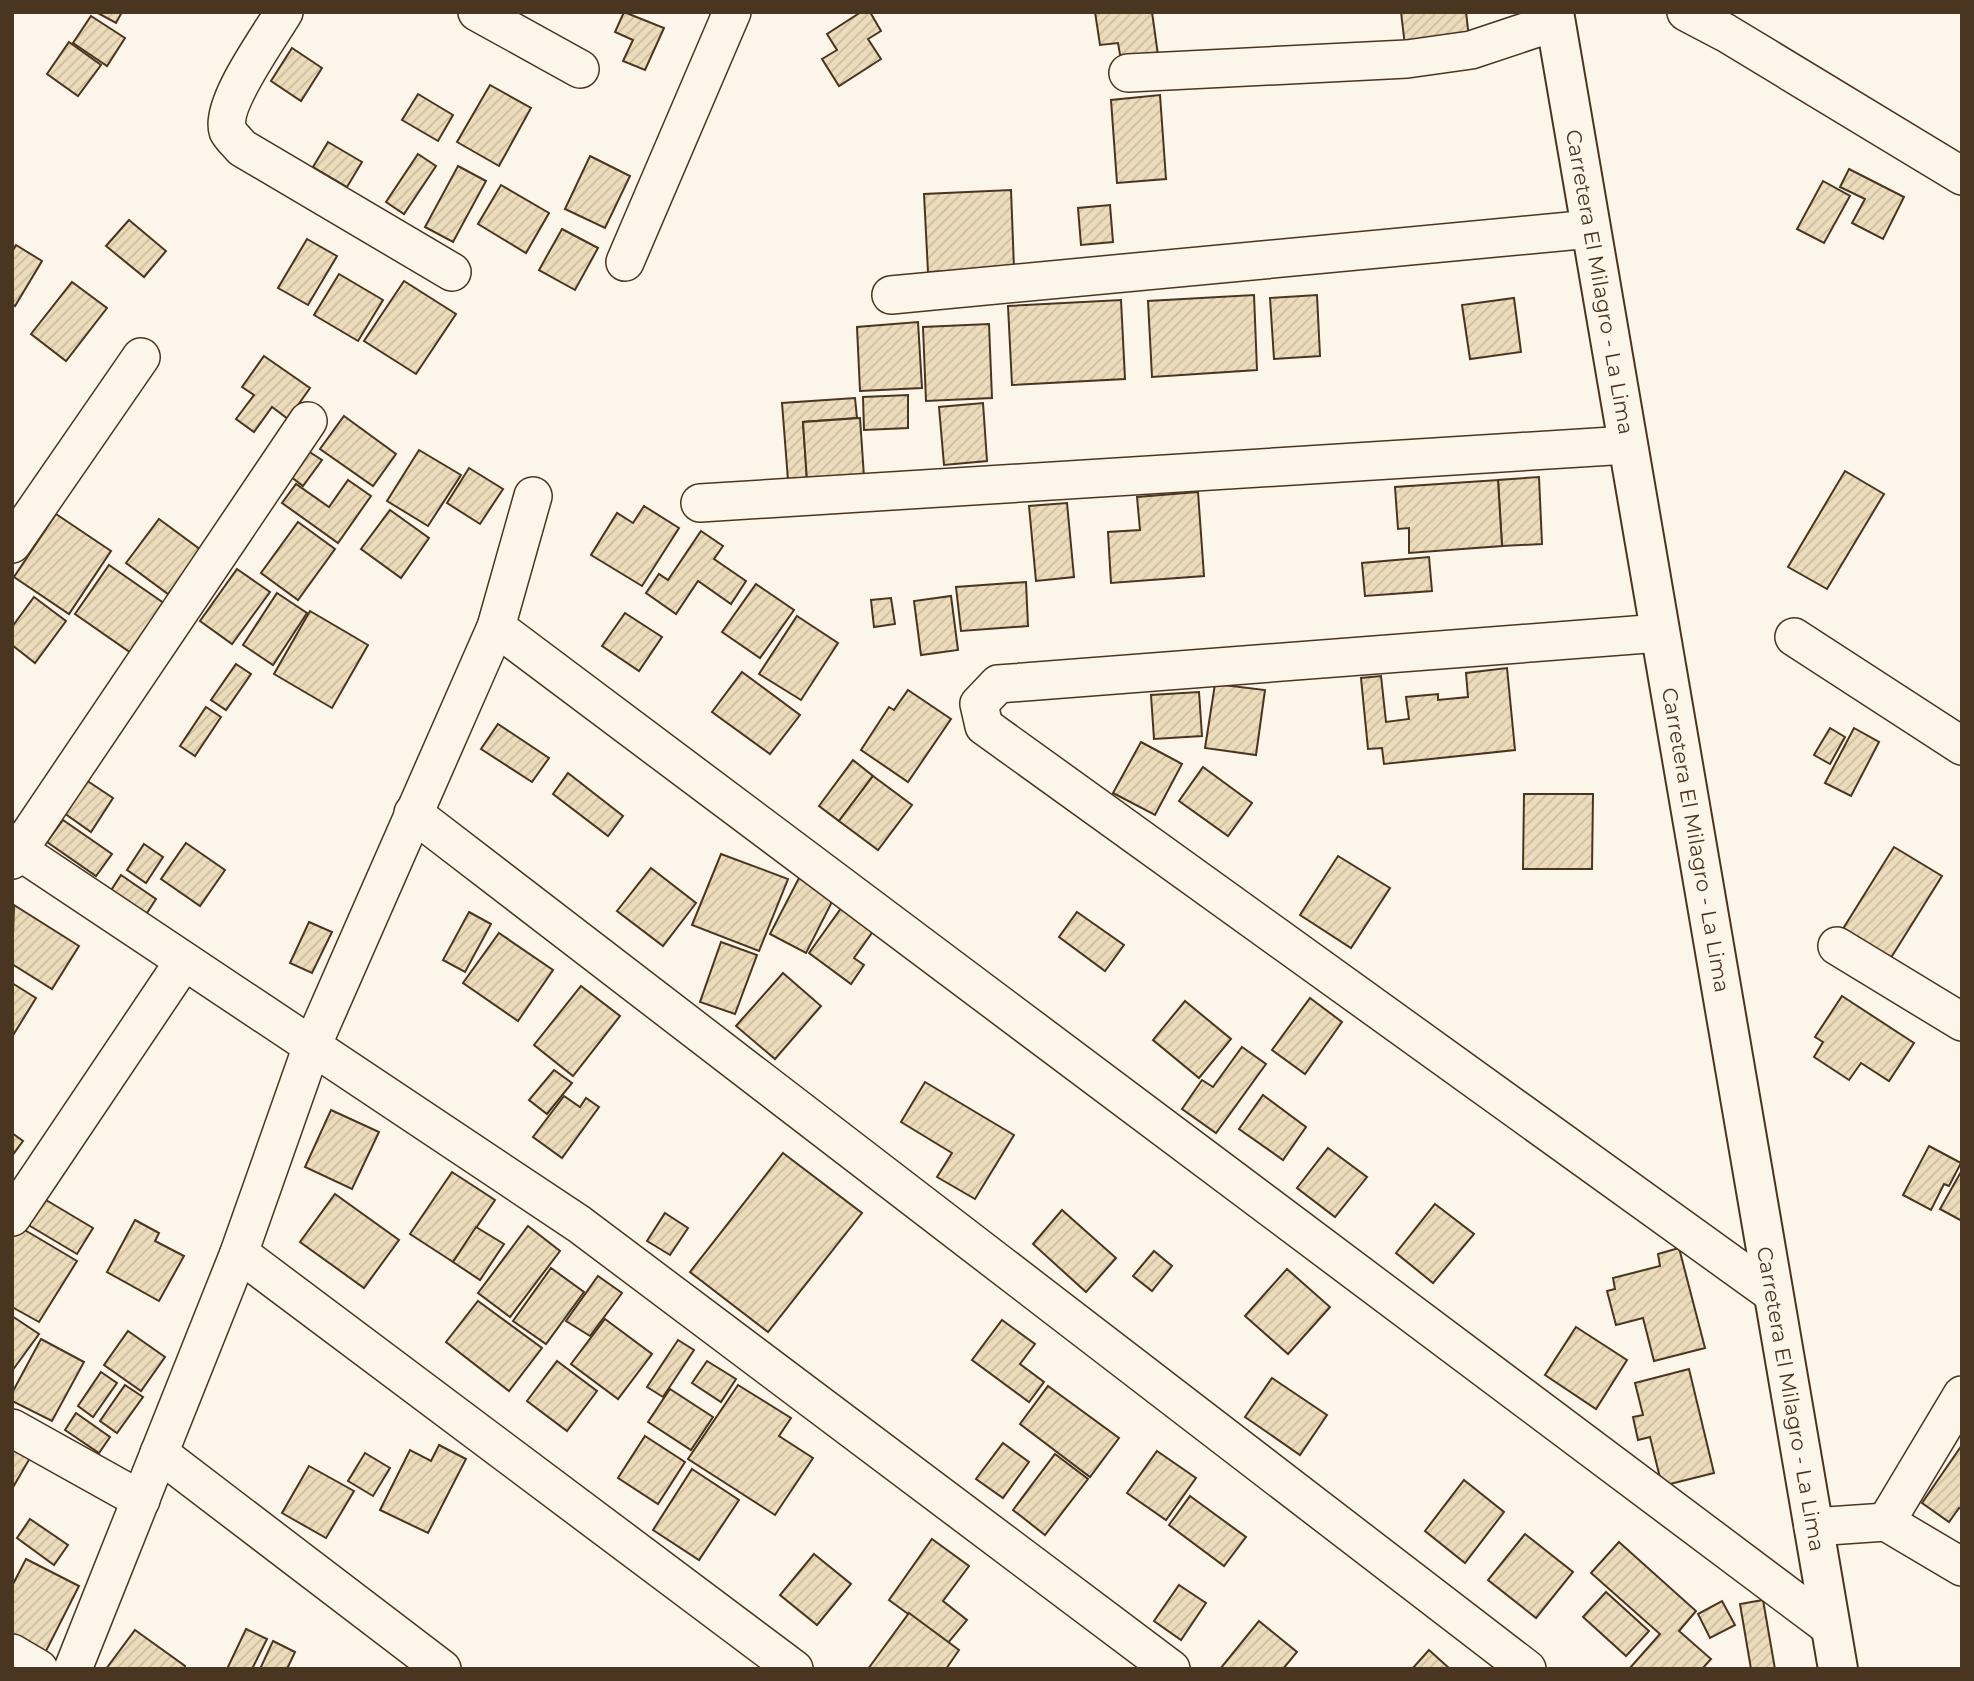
<svg xmlns="http://www.w3.org/2000/svg" width="1974" height="1681" font-family="Montserrat,sans-serif">
	<style>
		.building { fill: url(#building-hatch); stroke: #4a3520; stroke-width: 2 }
		.lines { fill: none; stroke-linecap: round; stroke-linejoin: round }
		.minor-casing { stroke: #4a3520; stroke-width: 40 }
		.secondary-casing { stroke: #4a3520; stroke-width: 42 }
		.minor { stroke: #fbf6e9; stroke-width: 37 }
		.secondary { stroke: #fbf6e9; stroke-width: 38 }
		.labels { text-anchor: middle; dominant-baseline: central; stroke-width: 5; stroke-linejoin: round; paint-order: stroke }
		.street-label { font-size: 21px; fill: #4a3520; stroke: #fbf6e9 }
	</style>
	<defs>
		<pattern id="building-hatch" width="6" height="6" patternUnits="userSpaceOnUse" patternTransform="scale(1.75)"><rect width="6" height="6" fill="#ecdcbc"/><path d="M-1 1l2-2M0 6l6-6M5 7l2-2" fill="none" stroke="#ccbda1"/></pattern>
	</defs>
	<rect width="100%" height="100%" fill="#fbf6e9"/>
	<g class="building">
		<polygon points="96,12 122,12 116,23"/>
		<polygon points="624,12 664,28 645,70 623,61 633,40 615,32"/>
		<polygon points="861,12 870,12 881,31 868,39 881,59 839,86 822,59 837,50 827,34"/>
		<polygon points="1095,12 1152,12 1158,55 1121,60 1118,43 1100,45"/>
		<polygon points="1401,12 1466,12 1469,38 1405,46"/>
		<polygon points="91,16 125,38 107,66 73,43"/>
		<polygon points="69,42 101,65 78,96 47,74"/>
		<polygon points="292,48 322,68 301,101 271,81"/>
		<polygon points="490,85 531,108 499,166 457,142"/>
		<polygon points="418,94 453,115 438,141 402,120"/>
		<polygon points="1160,95 1166,179 1117,183 1111,100"/>
		<polygon points="328,142 362,162 347,187 313,167"/>
		<polygon points="418,154 436,166 404,214 386,202"/>
		<polygon points="590,156 630,176 605,228 565,209"/>
		<polygon points="458,166 486,181 453,242 425,227"/>
		<polygon points="1849,169 1904,197 1883,239 1852,223 1865,199 1840,187"/>
		<polygon points="1823,181 1850,196 1824,243 1797,229"/>
		<polygon points="501,185 549,213 526,253 478,224"/>
		<polygon points="1011,190 1014,268 928,272 924,194"/>
		<polygon points="1110,205 1113,242 1081,245 1078,208"/>
		<polygon points="129,220 166,251 144,277 106,246"/>
		<polygon points="562,229 598,248 575,290 539,270"/>
		<polygon points="307,239 337,256 308,305 278,288"/>
		<polygon points="16,245 42,261 15,306 12,304 12,252"/>
		<polygon points="339,274 383,300 358,341 314,315"/>
		<polygon points="404,281 456,314 416,374 364,341"/>
		<polygon points="72,282 107,308 66,361 31,334"/>
		<polygon points="1254,295 1257,370 1152,377 1148,301"/>
		<polygon points="1317,295 1320,356 1274,359 1270,298"/>
		<polygon points="1514,298 1521,352 1470,359 1462,305"/>
		<polygon points="1121,300 1125,379 1012,385 1008,306"/>
		<polygon points="918,322 922,388 860,391 857,327"/>
		<polygon points="989,324 992,398 926,401 923,327"/>
		<polygon points="264,356 310,388 288,419 272,407 254,432 236,419 254,395 242,387"/>
		<polygon points="908,395 908,428 864,430 863,397"/>
		<polygon points="855,398 857,418 803,422 807,479 788,480 782,403"/>
		<polygon points="983,403 987,461 944,465 939,407"/>
		<polygon points="344,416 396,454 373,486 320,449"/>
		<polygon points="860,418 864,477 807,481 803,422"/>
		<polygon points="419,450 461,475 428,526 387,501"/>
		<polygon points="308,451 322,460 303,486 290,476"/>
		<polygon points="469,468 503,489 480,524 447,503"/>
		<polygon points="1845,471 1884,494 1827,589 1788,567"/>
		<polygon points="1539,477 1542,544 1502,546 1498,480"/>
		<polygon points="348,480 371,496 338,543 282,503 296,484 329,507"/>
		<polygon points="1498,480 1502,546 1409,553 1409,528 1398,529 1395,487"/>
		<polygon points="1198,492 1204,576 1111,583 1108,532 1140,530 1137,497"/>
		<polygon points="1067,503 1074,577 1036,581 1029,506"/>
		<polygon points="644,506 679,528 642,586 591,555 617,513 633,523"/>
		<polygon points="390,510 429,538 401,578 361,549"/>
		<polygon points="56,514 111,551 69,614 14,577"/>
		<polygon points="159,519 201,550 168,594 126,563"/>
		<polygon points="298,522 335,549 298,600 261,573"/>
		<polygon points="701,531 723,546 714,559 746,581 731,604 698,581 676,614 646,593 659,574 668,580"/>
		<polygon points="1429,557 1432,591 1365,596 1362,563"/>
		<polygon points="109,565 168,606 134,655 75,614"/>
		<polygon points="237,569 270,592 232,644 200,621"/>
		<polygon points="1026,582 1028,626 961,631 956,587"/>
		<polygon points="756,584 794,610 760,658 722,632"/>
		<polygon points="277,593 307,613 273,665 243,645"/>
		<polygon points="951,596 958,650 921,655 914,601"/>
		<polygon points="34,597 66,621 35,663 12,645 12,627"/>
		<polygon points="891,598 895,624 874,627 871,600"/>
		<polygon points="310,611 368,645 332,708 274,674"/>
		<polygon points="625,613 662,637 639,671 602,646"/>
		<polygon points="797,616 838,643 801,700 759,674"/>
		<polygon points="236,664 251,674 226,710 211,700"/>
		<polygon points="1507,668 1515,750 1384,764 1382,748 1368,749 1361,678 1381,676 1386,722 1409,719 1406,697 1438,694 1438,700 1468,697 1466,673"/>
		<polygon points="742,672 800,715 770,754 712,712"/>
		<polygon points="1215,684 1265,690 1256,755 1205,748"/>
		<polygon points="908,690 951,719 908,782 861,750 889,707 894,710"/>
		<polygon points="1199,692 1202,736 1154,739 1151,695"/>
		<polygon points="206,707 221,717 195,756 180,746"/>
		<polygon points="498,724 549,758 532,782 481,749"/>
		<polygon points="1830,728 1845,737 1830,764 1814,755"/>
		<polygon points="1854,728 1879,742 1851,796 1825,783"/>
		<polygon points="1141,742 1182,764 1155,815 1113,793"/>
		<polygon points="853,760 873,776 839,821 819,806"/>
		<polygon points="1203,767 1252,803 1228,836 1179,801"/>
		<polygon points="568,773 623,816 608,836 553,794"/>
		<polygon points="873,776 912,805 878,850 839,821"/>
		<polygon points="86,780 113,798 91,832 64,813"/>
		<polygon points="1524,794 1593,794 1592,869 1523,869"/>
		<polygon points="63,820 112,854 96,876 47,842"/>
		<polygon points="186,843 225,870 200,906 161,879"/>
		<polygon points="144,844 163,857 146,883 127,870"/>
		<polygon points="1894,847 1942,876 1889,961 1841,932"/>
		<polygon points="721,854 788,879 759,951 692,925"/>
		<polygon points="1338,856 1390,888 1351,948 1300,915"/>
		<polygon points="651,868 696,903 663,946 617,911"/>
		<polygon points="121,875 156,899 145,916 110,892"/>
		<polygon points="800,876 836,894 806,953 770,934"/>
		<polygon points="14,905 79,946 52,989 12,964"/>
		<polygon points="842,907 874,930 854,958 864,965 851,984 809,953"/>
		<polygon points="469,912 491,924 465,972 443,960"/>
		<polygon points="1077,912 1124,945 1105,971 1059,937"/>
		<polygon points="309,922 332,932 312,973 290,963"/>
		<polygon points="499,933 553,970 518,1021 463,983"/>
		<polygon points="721,942 757,955 735,1014 700,1002"/>
		<polygon points="783,973 821,1006 775,1059 736,1026"/>
		<polygon points="12,983 36,998 12,1037"/>
		<polygon points="581,986 620,1016 573,1076 534,1045"/>
		<polygon points="1842,996 1914,1043 1889,1081 1861,1063 1849,1080 1814,1057 1823,1042 1815,1037"/>
		<polygon points="1310,998 1342,1022 1305,1074 1272,1050"/>
		<polygon points="1185,1001 1231,1039 1199,1078 1153,1040"/>
		<polygon points="1242,1047 1266,1064 1216,1133 1182,1109 1202,1080 1213,1087"/>
		<polygon points="554,1070 572,1083 547,1114 529,1100"/>
		<polygon points="925,1082 1014,1135 975,1199 937,1177 952,1153 901,1122"/>
		<polygon points="1263,1095 1306,1127 1283,1160 1239,1129"/>
		<polygon points="564,1096 580,1107 586,1098 599,1107 562,1158 533,1137"/>
		<polygon points="331,1110 379,1132 352,1189 305,1167"/>
		<polygon points="12,1133 23,1141 12,1156"/>
		<polygon points="1929,1146 1961,1163 1949,1186 1944,1184 1931,1210 1903,1195"/>
		<polygon points="1328,1148 1367,1177 1335,1217 1297,1188"/>
		<polygon points="783,1153 862,1213 768,1332 690,1272"/>
		<polygon points="1962,1170 1962,1221 1940,1209"/>
		<polygon points="452,1172 495,1200 453,1262 410,1234"/>
		<polygon points="335,1194 399,1240 364,1288 300,1242"/>
		<polygon points="41,1197 93,1228 77,1254 25,1223"/>
		<polygon points="1435,1204 1474,1234 1433,1283 1396,1253"/>
		<polygon points="1062,1210 1116,1258 1086,1292 1033,1244"/>
		<polygon points="665,1213 688,1228 670,1255 647,1241"/>
		<polygon points="135,1220 159,1233 155,1241 184,1256 159,1301 107,1272"/>
		<polygon points="18,1226 77,1261 39,1322 12,1307 12,1234"/>
		<polygon points="528,1226 560,1251 510,1317 478,1293"/>
		<polygon points="476,1227 504,1244 480,1280 453,1262"/>
		<polygon points="1679,1248 1705,1348 1654,1361 1643,1318 1616,1325 1607,1291 1615,1289 1613,1278 1660,1266 1658,1254"/>
		<polygon points="1154,1251 1172,1266 1152,1291 1133,1276"/>
		<polygon points="551,1268 584,1292 546,1344 513,1321"/>
		<polygon points="1287,1269 1330,1307 1288,1354 1245,1316"/>
		<polygon points="598,1276 622,1293 590,1336 566,1321"/>
		<polygon points="478,1301 542,1348 509,1391 446,1342"/>
		<polygon points="12,1316 39,1334 12,1371"/>
		<polygon points="605,1319 652,1354 618,1399 571,1364"/>
		<polygon points="1002,1320 1035,1344 1020,1364 1044,1382 1029,1402 972,1360"/>
		<polygon points="1576,1327 1627,1360 1596,1409 1545,1375"/>
		<polygon points="128,1331 165,1357 141,1391 104,1365"/>
		<polygon points="41,1339 84,1362 52,1421 12,1401 12,1393"/>
		<polygon points="678,1340 694,1350 663,1397 647,1387"/>
		<polygon points="557,1361 597,1391 567,1431 527,1401"/>
		<polygon points="707,1361 736,1379 721,1402 692,1383"/>
		<polygon points="1689,1369 1714,1473 1662,1486 1650,1437 1638,1440 1633,1417 1643,1415 1635,1383"/>
		<polygon points="101,1372 117,1383 93,1417 78,1406"/>
		<polygon points="1272,1378 1327,1415 1300,1455 1245,1417"/>
		<polygon points="125,1385 143,1397 117,1433 100,1421"/>
		<polygon points="738,1385 791,1418 779,1436 813,1458 775,1515 688,1459"/>
		<polygon points="1048,1386 1119,1438 1090,1477 1020,1424"/>
		<polygon points="670,1389 713,1417 691,1450 648,1422"/>
		<polygon points="76,1413 110,1437 99,1453 65,1430"/>
		<polygon points="645,1436 685,1462 658,1504 618,1478"/>
		<polygon points="1003,1443 1029,1462 1003,1498 976,1479"/>
		<polygon points="439,1445 466,1459 428,1533 380,1510 410,1450 431,1461"/>
		<polygon points="1962,1445 1962,1509 1959,1508 1949,1522 1922,1503"/>
		<polygon points="12,1448 30,1458 12,1489"/>
		<polygon points="1157,1451 1196,1478 1166,1520 1127,1493"/>
		<polygon points="365,1453 390,1468 373,1496 348,1481"/>
		<polygon points="1055,1454 1088,1479 1045,1535 1013,1510"/>
		<polygon points="309,1466 354,1491 326,1538 282,1513"/>
		<polygon points="692,1469 739,1500 699,1560 653,1530"/>
		<polygon points="1464,1480 1504,1512 1465,1563 1425,1531"/>
		<polygon points="1190,1496 1246,1537 1224,1566 1169,1525"/>
		<polygon points="30,1519 68,1545 54,1565 17,1538"/>
		<polygon points="1525,1534 1573,1572 1536,1618 1488,1580"/>
		<polygon points="932,1539 969,1566 943,1601 967,1620 948,1643 889,1600"/>
		<polygon points="1619,1542 1696,1611 1679,1631 1711,1659 1702,1669 1629,1669 1660,1634 1591,1573"/>
		<polygon points="814,1554 851,1584 817,1625 780,1595"/>
		<polygon points="26,1559 79,1586 45,1653 12,1637 12,1586"/>
		<polygon points="1179,1585 1206,1603 1181,1640 1154,1621"/>
		<polygon points="1606,1592 1649,1631 1626,1656 1583,1617"/>
		<polygon points="1763,1600 1775,1669 1751,1669 1740,1604"/>
		<polygon points="1722,1601 1735,1625 1710,1638 1698,1614"/>
		<polygon points="909,1613 959,1650 946,1669 868,1669"/>
		<polygon points="1259,1621 1297,1652 1283,1669 1220,1669"/>
		<polygon points="246,1629 267,1639 252,1669 227,1669"/>
		<polygon points="135,1630 185,1666 184,1669 106,1669"/>
		<polygon points="273,1641 295,1652 287,1669 260,1669"/>
		<polygon points="1429,1650 1450,1669 1412,1669"/>
	</g>
	<g class="lines">
		<g class="minor-casing">
			<g id="minor">
				<path d="M284,12C270,36 219,105 228,131C231,137 238,143 242,148L452,272"/>
				<polyline points="477,12 580,69"/>
				<polyline points="1686,12 1726,33 1962,176"/>
				<polyline points="1128,73 1407,59 1471,50 1555,22"/>
				<polyline points="625,262 732,12"/>
				<polyline points="891,295 1591,229"/>
				<polyline points="700,503 1628,445"/>
				<polyline points="12,544 141,357"/>
				<polyline points="496,627 1831,1628"/>
				<polyline points="1660,633 998,684 979,704 984,726 1773,1294"/>
				<polyline points="1794,637 1962,746"/>
				<polyline points="413,813 1527,1669"/>
				<polyline points="12,846 579,1224 1171,1669"/>
				<polyline points="12,860 308,421"/>
				<polyline points="1837,946 1962,1022"/>
				<polyline points="12,1217 184,961"/>
				<polyline points="239,1253 794,1669"/>
				<polyline points="12,1428 141,1500"/>
				<polyline points="159,1453 442,1669"/>
				<polyline points="1886,1522 1962,1395"/>
				<polyline points="1813,1527 1886,1522 1962,1567"/>
				<polyline points="12,1653 39,1669"/>
				<polyline points="73,1669 239,1253 312,1046 496,627 533,496"/>
			</g>
		</g>
		<g class="secondary-casing">
			<polyline id="secondary" points="1554,12 1838,1669"/>
		</g>
		<use href="#minor" class="minor"/>
		<use href="#secondary" class="secondary"/>
	</g>
	<g class="labels">
		<g class="street-label">
			<text transform="translate(1600 282) rotate(80)">Carretera El Milagro - La Lima</text>
			<text transform="translate(1696 840) rotate(80)">Carretera El Milagro - La Lima</text>
			<text transform="translate(1791 1399) rotate(80)">Carretera El Milagro - La Lima</text>
		</g>
	</g>
	<rect width="1974" height="1681" fill="none" stroke="#4a3520" stroke-width="28"/>
</svg>
